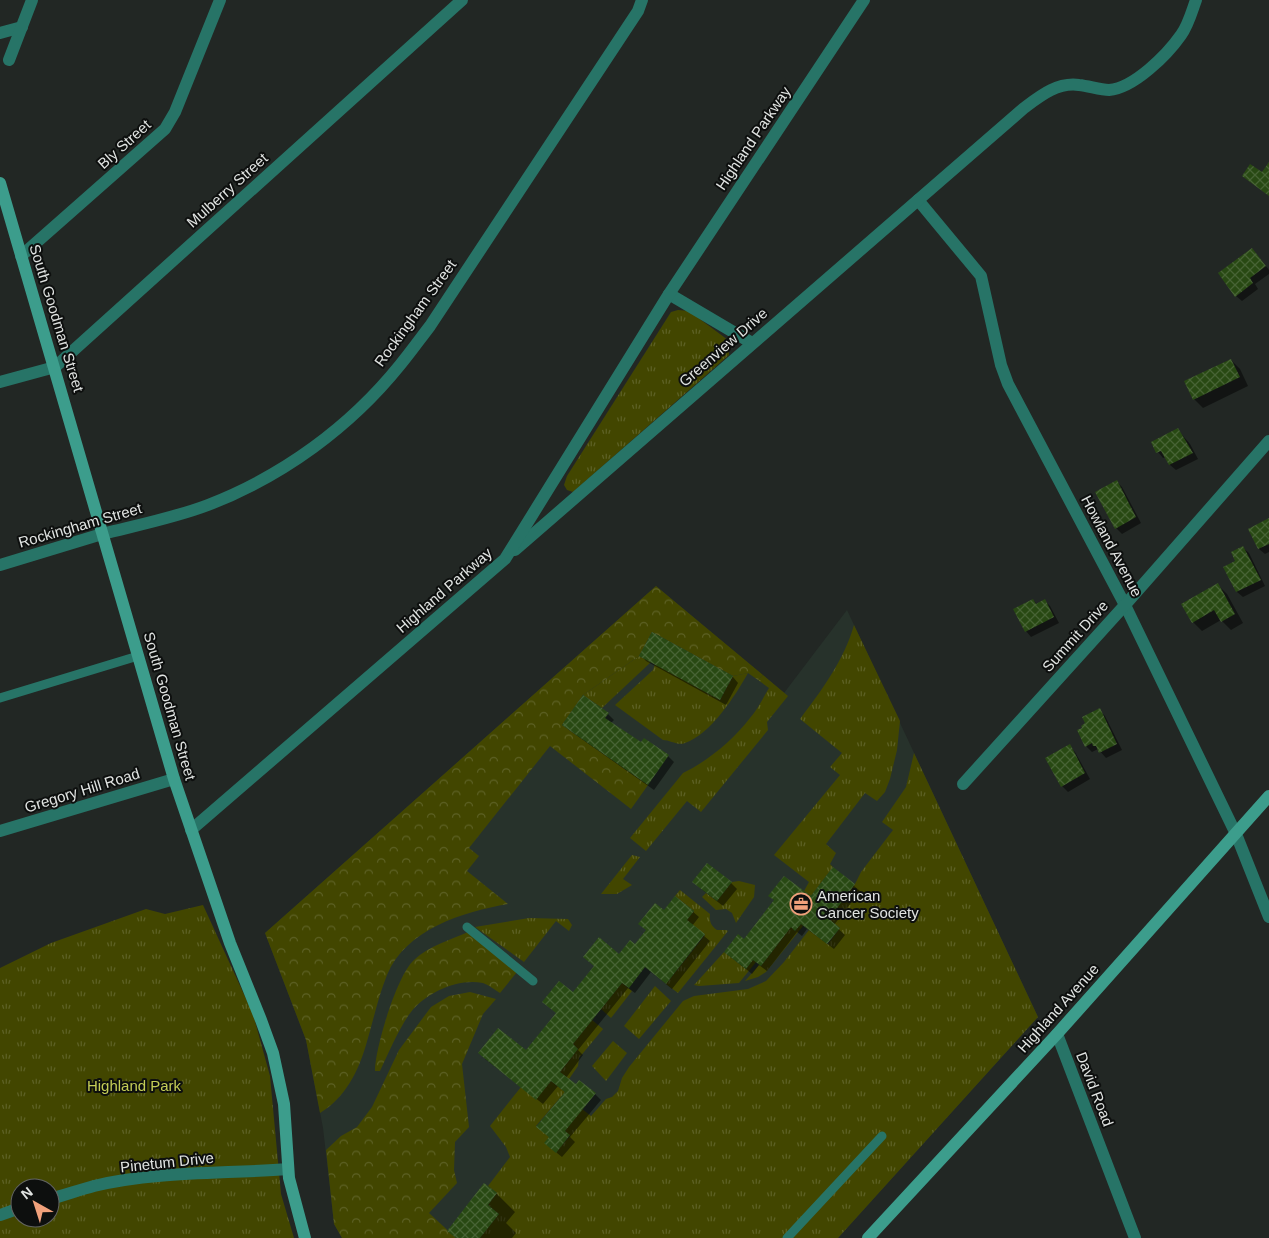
<svg xmlns="http://www.w3.org/2000/svg" width="1269" height="1238" font-family="Arial,sans-serif">
	<style>
		.built { fill: #27322b }
		.grass { fill: url(#grass-tufts); fill-rule: evenodd }
		.forest { fill: url(#forest-crowns) }
		.shadow { fill: #0007 }
		.building { fill: url(#building-cross-hatch) }
		.lines { fill: none; stroke-linecap: round; stroke-linejoin: round }
		.lane { stroke: #277467; stroke-width: 9 }
		.street { stroke: #277467; stroke-width: 12 }
		.secondary { stroke: #3c9d8c; stroke-width: 12 }
		.labels { text-anchor: middle; dominant-baseline: central; stroke-width: 4; stroke-linejoin: round; paint-order: stroke }
		.street-label { font-size: 15px; fill: #e1e4e2; stroke: #0d0f0e }
		.poi-label { font-size: 15px; fill: #e1e4e2; stroke: #0d0f0e; text-anchor: start }
		.park-label { font-size: 15px; fill: #c4cd56; stroke: #0d0f0e }
	</style>
	<defs>
		<pattern id="grass-tufts" width="24" height="20" patternUnits="userSpaceOnUse" patternTransform="scale(1.25)"><rect width="24" height="20" fill="#424600"/><path d="M3 7l-1-3M5 7V3M7 7l1-3M15 17l-1-3M17 17v-4M19 17l1-3" fill="none" stroke="#5d6125"/></pattern>
		<pattern id="forest-crowns" width="20" height="18" patternUnits="userSpaceOnUse" patternTransform="scale(1.25)"><rect width="20" height="18" fill="#424600"/><path d="M2 6a3 3 0 1 1 6 0M12 15a3 3 0 1 1 6 0" fill="none" stroke="#5d6125"/></pattern>
		<pattern id="building-cross-hatch" width="8" height="8" patternUnits="userSpaceOnUse" patternTransform="scale(1.25)"><rect width="8" height="8" fill="#284913"/><path d="M0 0l8 8M0 8l8-8" fill="none" stroke="#476335"/></pattern>
	</defs>
	<rect width="100%" height="100%" fill="#222724"/>
	<polygon class="built" points="656,586 784,693 847,610 1038,1017 838,1238 342,1238 334,1224 323,1128 306,1040 265,933"/>
	<g class="grass">
		<polygon points="678,310 689,311 728,340 729,355 573,492 567,490 564,485 567,476 671,312"/>
		<path d="M854,625L900,721L897,750L890,779L885,792L877,801L865,793L826,844L836,853L830,864L833,867L811,896L804,891L809,882L774,855L840,775L830,767L842,753L800,719C822,690 844,660 854,625Z"/>
		<polygon points="639,656 651,662 602,708 583,695"/>
		<path d="M655,664L720,700L733,676L748,673C735,696 711,734 685,743C678,746 670,740 663,740L615,705L653,670Z"/>
		<path d="M763,675L788,696L767,722L768,730L701,812L687,801L646,851L630,838L683,773C708,761 733,740 750,718C758,709 763,698 769,688L758,680Z"/>
		<polygon points="914,753 1038,1017 838,1238 480,1238 499,1214 488,1205 497,1193 488,1186 510,1157 506,1147 490,1126 521,1087 536,1099 551,1081 565,1092 536,1126 549,1137 556,1152 570,1136 565,1131 582,1109 591,1116 606,1099 612,1097 618,1091 622,1078 629,1067 683,1001 694,996 748,989 766,981 784,962 809,930 828,944 840,928 829,919 855,884 861,872 893,830 882,822 906,787"/>
		<polygon points="632,855 640,857 623,879 632,885 617,894 601,894"/>
		<polygon points="739,881 755,885 754,897 736,923 732,913 726,909 716,910 702,897 706,893 717,901 732,882"/>
		<path d="M680,890L710,914C709,921 711,926 717,930H726L728,931L678,993L666,984L705,935L687,920L694,911L675,896Z"/>
		<path d="M203,905L253,1014L270,1076L281,1194L294,1238H0V968L51,943L146,909L165,914ZM20,1188H50V1218H20Z"/>
		<polygon points="529,918 568,919 572,925 569,931 556,921 524,962 475,927"/>
		<polygon points="801,924 803,926 766,972 758,977 745,981 759,965 761,966 791,927 795,931"/>
		<polygon points="724,952 746,969 753,960 756,962 739,983 699,986 694,985"/>
		<polygon points="622,983 632,991 611,1018 601,1009"/>
		<polygon points="655,986 671,1001 639,1039 624,1026"/>
		<polygon points="592,1020 603,1029 579,1058 578,1066 569,1079 560,1072 578,1049 573,1044"/>
		<polygon points="613,1041 627,1053 606,1081 592,1066"/>
	</g>
	<g class="forest">
		<path d="M656,586L763,675L758,680L748,673L733,676L652,632L639,656L583,695L562,725L648,785L631,809L550,746L469,848L479,856L467,871L508,904C463,912 406,929 387,975C378,997 373,1022 366,1045C358,1072 345,1098 320,1113L306,1040L265,933Z"/>
		<path d="M468,932L517,972L500,993C495,990 489,985 483,983C458,978 427,992 411,1012C400,1026 388,1054 380,1071H375C375,1048 397,975 414,960C429,946 450,940 468,932Z"/>
		<polygon points="470,992 496,999 483,1014 462,1064 469,1127 455,1142 454,1170 457,1183 429,1213 456,1238 342,1238 334,1224 326,1150 341,1136 357,1127 372,1107 399,1050 431,1007 449,996"/>
	</g>
	<g class="shadow">
		<polygon points="1252,249 1269,270 1269,274 1255,284 1258,289 1242,301 1236,296"/>
		<polygon points="1231,360 1240,369 1248,386 1203,408 1194,399"/>
		<polygon points="1178,430 1190,444 1198,459 1176,470 1170,465 1166,457 1163,458 1158,452"/>
		<polygon points="1117,482 1122,487 1141,523 1122,534 1116,528"/>
		<polygon points="1269,520 1269,552 1265,554 1259,549 1250,529"/>
		<polygon points="1243,548 1249,553 1265,586 1243,597 1237,592 1225,567 1237,561"/>
		<polygon points="1218,585 1227,594 1243,623 1231,630 1221,620 1202,631 1193,622"/>
		<polygon points="1033,600 1037,604 1045,601 1050,606 1059,623 1031,637 1026,631"/>
		<polygon points="653,633 733,677 738,683 726,705 646,661 641,655"/>
		<polygon points="1099,710 1105,716 1122,750 1106,758 1098,749 1092,752 1086,746 1084,728"/>
		<polygon points="608,714 614,720 611,723 641,744 668,756 674,762 654,790 569,730 564,724"/>
		<polygon points="1069,746 1075,752 1090,779 1068,792 1062,786"/>
		<polygon points="834,869 860,891 834,925 845,935 834,949 807,929 802,936 797,932 767,971 759,965 752,974 725,952 745,940 775,901 770,896 811,898"/>
		<polygon points="731,883 737,889 723,906 700,888"/>
		<polygon points="676,897 699,917 692,926 710,941 672,989 651,972 635,993 628,988 578,1050 583,1055 566,1078 576,1086 595,1094 601,1100 570,1137 575,1142 562,1157 552,1149 550,1137 566,1092 558,1086 543,1104 485,1059 526,1052 573,993 619,955 636,946"/>
		<polygon points="484,1185 497,1194 515,1212 506,1223 516,1233 512,1238 456,1238"/>
	</g>
	<g class="building">
		<polygon points="1269,162 1269,196 1242,176 1250,164 1262,172"/>
		<polygon points="1252,248 1266,266 1250,278 1253,283 1235,297 1218,273"/>
		<polygon points="1231,359 1240,377 1193,400 1184,381"/>
		<polygon points="1178,428 1193,453 1169,465 1161,451 1156,453 1151,442"/>
		<polygon points="1117,480 1136,517 1115,529 1095,492"/>
		<polygon points="1269,518 1269,544 1258,549 1248,529"/>
		<polygon points="1243,546 1261,580 1236,592 1223,567 1235,561 1231,552"/>
		<polygon points="1218,583 1235,614 1221,622 1214,610 1192,623 1181,604"/>
		<polygon points="1033,599 1036,604 1045,599 1054,617 1025,632 1013,609"/>
		<polygon points="652,632 733,676 720,700 639,656"/>
		<polygon points="583,695 609,713 605,718 641,742 644,738 669,755 648,785 562,725"/>
		<polygon points="1100,708 1117,744 1099,753 1096,746 1093,746 1092,743 1085,747 1077,730 1082,728 1081,726 1085,723 1082,717"/>
		<polygon points="1070,744 1085,773 1061,787 1045,758"/>
		<polygon points="707,863 732,882 717,901 692,882"/>
		<polygon points="833,867 855,884 829,919 840,928 827,944 801,924 795,931 791,927 761,966 753,960 746,969 724,952 738,934 744,939 774,900 768,896 784,876 811,896"/>
		<polygon points="675,896 694,911 687,920 705,934 666,984 645,967 629,988 622,983 573,1044 578,1049 560,1072 576,1084 579,1080 596,1093 565,1131 570,1135 556,1153 544,1143 549,1137 536,1127 565,1092 551,1081 536,1100 478,1053 498,1028 526,1050 556,1013 542,1002 559,981 573,992 594,966 583,957 599,937 619,954 630,940 635,944 646,930 638,924 655,903 664,910"/>
		<polygon points="484,1183 497,1193 488,1205 499,1214 480,1238 456,1238 447,1231"/>
	</g>
	<g class="lines">
		<g class="lane">
			<polyline points="0,698 138,656"/>
			<polyline points="467,927 533,981"/>
			<polyline points="787,1238 882,1136"/>
		</g>
		<g class="street">
			<polyline points="0,33 22,27"/>
			<polyline points="9,60 32,0"/>
			<polyline points="918,200 981,276 1001,365 1008,384 1125,605 1236,834 1269,917"/>
			<polyline points="21,256 165,129 175,112 220,0"/>
			<polyline points="669,294 752,343"/>
			<polyline points="0,382 55,367 462,0"/>
			<path d="M515,550L1024,108C1040,96 1057,82 1079,85C1089,86 1100,90 1109,90C1134,88 1167,55 1181,35C1188,26 1192,11 1196,0"/>
			<path d="M0,565C34,555 68,544 102,534C138,525 174,518 208,505C283,476 350,427 400,365C410,353 420,339 430,326L638,11L642,0"/>
			<polyline points="963,784 1125,605 1269,441"/>
			<polyline points="191,830 505,559 669,294 864,0"/>
			<polyline points="0,831 174,779"/>
			<polyline points="1057,1034 1135,1238"/>
			<path d="M50,1199C65,1195 79,1190 94,1186C157,1171 224,1174 288,1169"/>
			<polyline points="0,1215 20,1208"/>
		</g>
		<g class="secondary">
			<polyline points="0,183 174,779 230,943 261,1020 273,1053 284,1104 289,1178 305,1238"/>
			<polyline points="868,1238 1057,1034 1269,796"/>
		</g>
	</g>
	<defs>
		<g id="office-ring" transform="scale(1.125)"><circle r="9.5" fill="#0d0f0e" stroke="#f1a17b" stroke-width="1.5"/><path d="M-6-3h4V-5.5h4V-3h4V5H-6ZM-1-4.5V-3h2v-1.5ZM-6 0V1H6V0Z" fill="#f1a17b"/></g>
	</defs>
	<g fill-rule="evenodd">
		<use href="#office-ring" x="801" y="904"/>
	</g>
	<g class="labels">
		<g class="street-label">
			<text transform="translate(753 138) rotate(-56)">Highland Parkway</text>
			<text transform="translate(124 144) rotate(-42)">Bly Street</text>
			<text transform="translate(227 190) rotate(-42)">Mulberry Street</text>
			<text transform="translate(415 313) rotate(-54)">Rockingham Street</text>
			<text transform="translate(57 318) rotate(73)">South Goodman Street</text>
			<text transform="translate(723 347) rotate(-41)">Greenview Drive</text>
			<text transform="translate(80 525) rotate(-16)">Rockingham Street</text>
			<text transform="translate(1112 546) rotate(62)">Howland Avenue</text>
			<text transform="translate(444 590) rotate(-41)">Highland Parkway</text>
			<text transform="translate(1075 636) rotate(-48)">Summit Drive</text>
			<text transform="translate(170 706) rotate(74)">South Goodman Street</text>
			<text transform="translate(82 790) rotate(-17)">Gregory Hill Road</text>
			<text transform="translate(1058 1008) rotate(-48)">Highland Avenue</text>
			<text transform="translate(1095 1089) rotate(69)">David Road</text>
			<text transform="translate(167 1162) rotate(-6)">Pinetum Drive</text>
		</g>
		<g class="poi-label">
			<text x="817" y="895">American<tspan x="817" dy="17">Cancer Society</tspan></text>
		</g>
		<g class="park-label">
			<text x="134" y="1085">Highland Park</text>
		</g>
	</g>
	<g transform="translate(35 1203) rotate(321)"><circle r="24" fill="#0d0f0e" stroke="#626463"/>
	<path d="M0-4L9 19L0 12L-9 19Z" fill="#f1a17b"/>
	<text y="-8" font-size="14" font-weight="bold" text-anchor="middle" fill="#e1e4e2">N</text>
	</g>
</svg>
